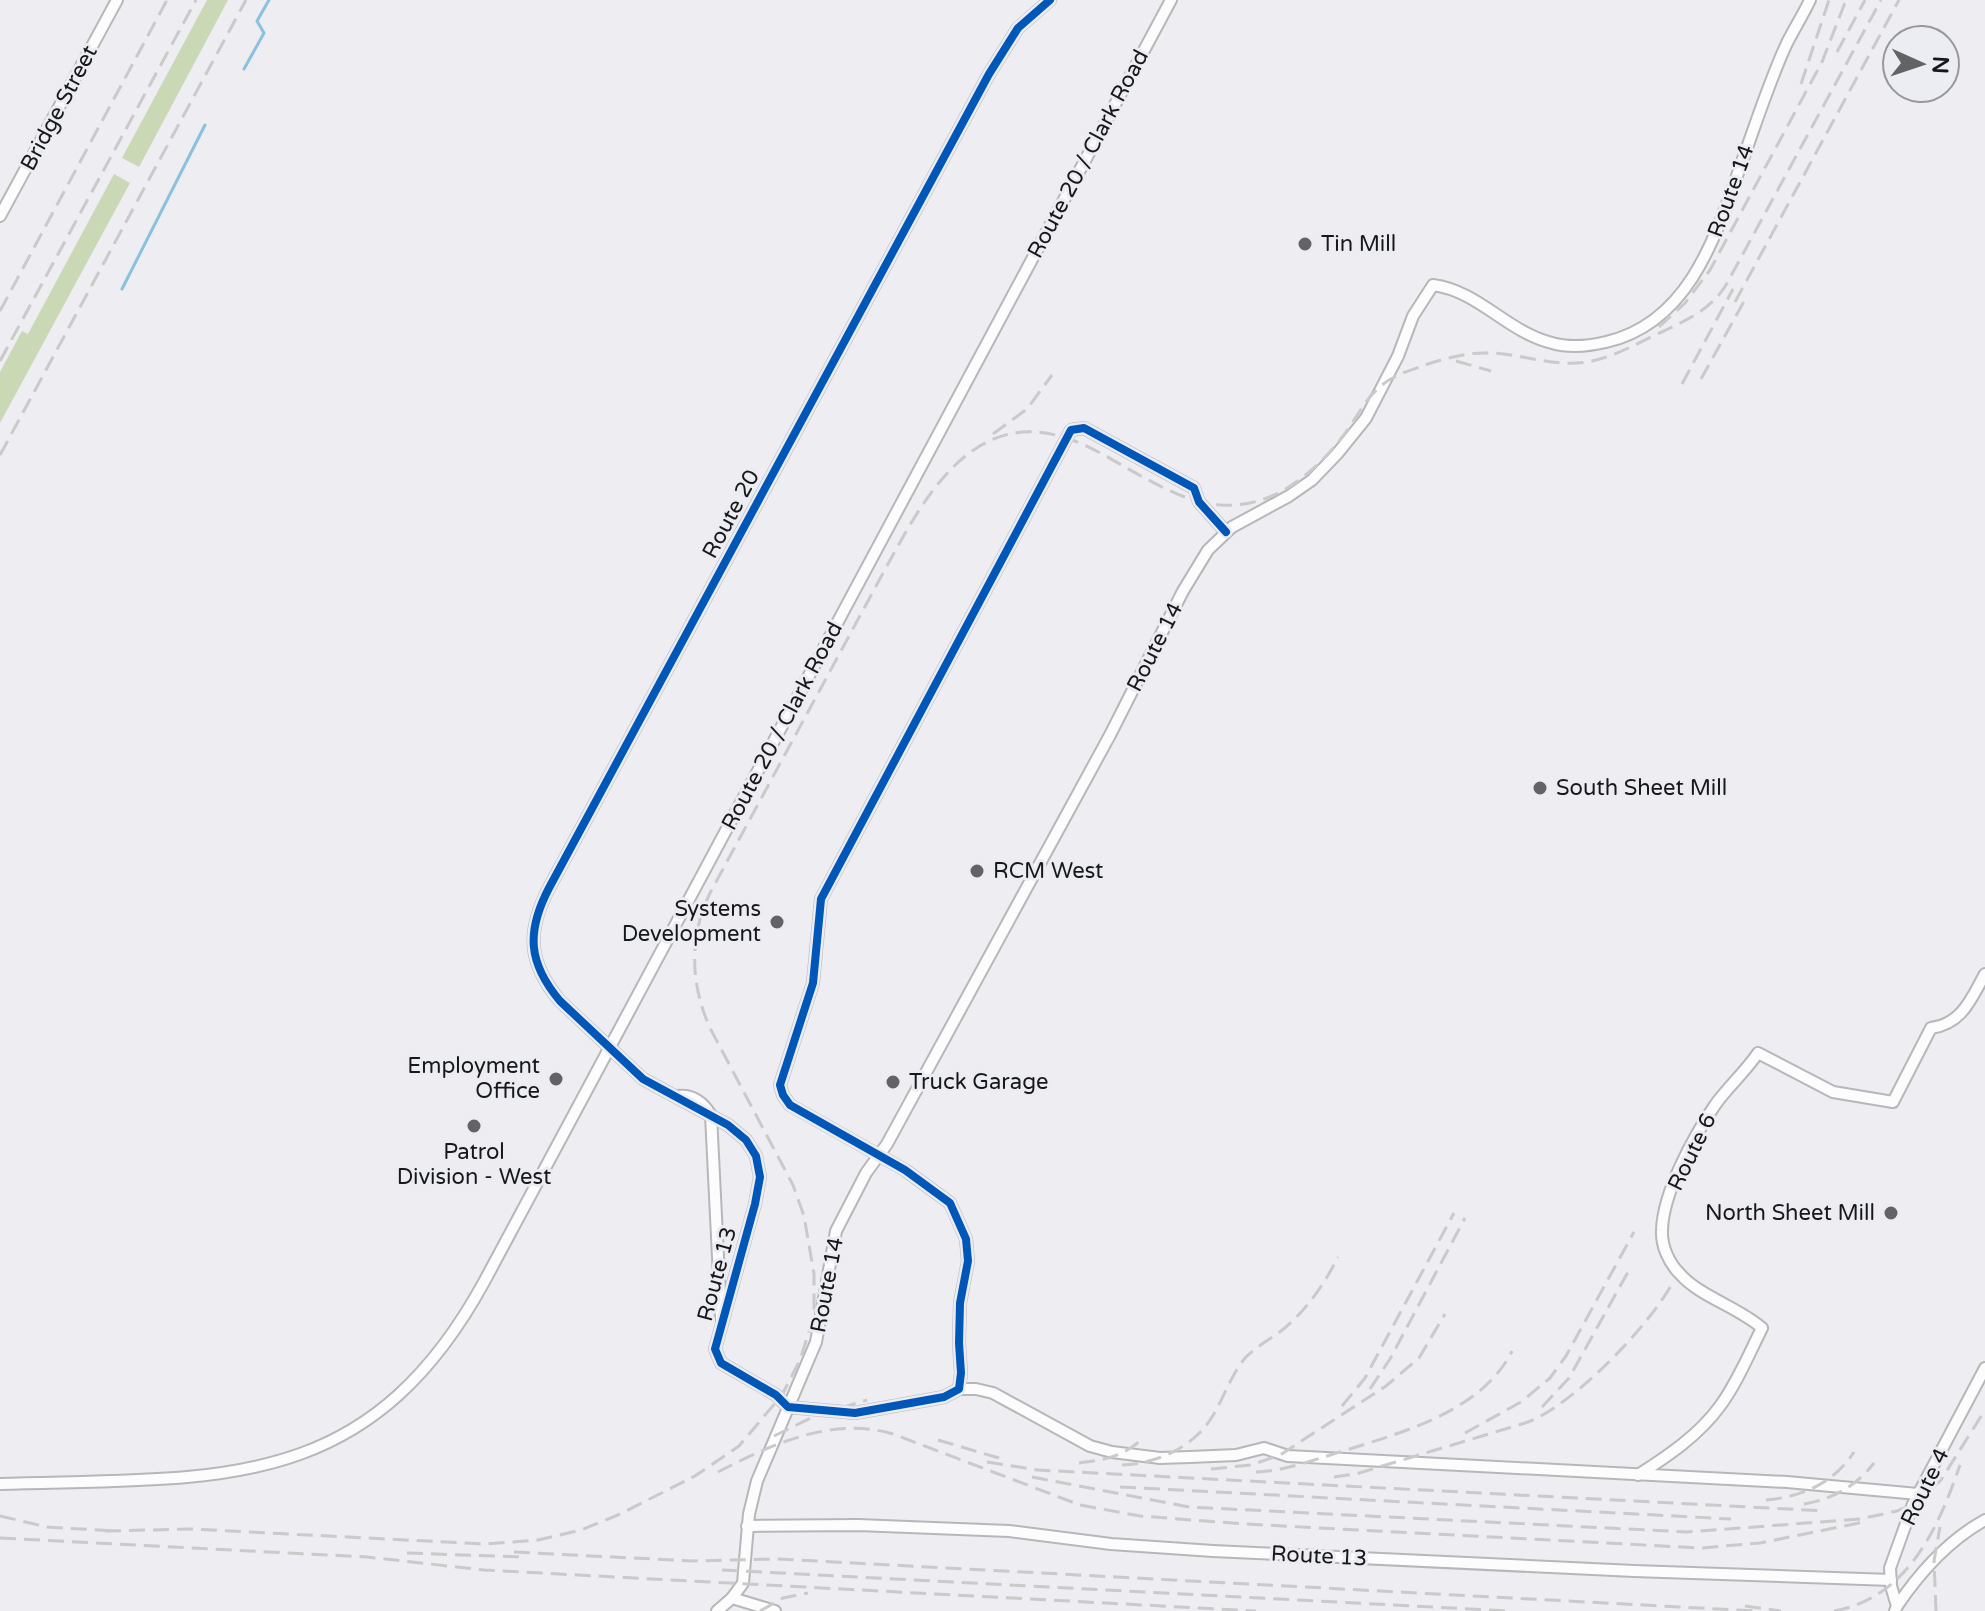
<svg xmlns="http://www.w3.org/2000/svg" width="1985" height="1611" font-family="'Varela Round',sans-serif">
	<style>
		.green { fill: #cad8b6 }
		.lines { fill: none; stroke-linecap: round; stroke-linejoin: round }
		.stream { stroke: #8ac2de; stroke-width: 3 }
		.minor-casing { stroke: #b7b7ba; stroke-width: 14 }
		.minor { stroke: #fcfcfd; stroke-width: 10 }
		.rail { stroke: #cacacb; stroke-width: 3; stroke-dasharray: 16 8; stroke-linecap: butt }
		.cycleway-casing { stroke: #ececf3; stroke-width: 13 }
		.cycleway { stroke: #0057b8; stroke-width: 8 }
		.poi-dot { fill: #636366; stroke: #ececf3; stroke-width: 3 }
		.labels { text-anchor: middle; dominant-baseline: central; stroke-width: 6; stroke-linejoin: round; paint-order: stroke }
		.street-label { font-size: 22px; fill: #18181b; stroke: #ececf3 }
		.poi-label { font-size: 22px; fill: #18181b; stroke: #ececf3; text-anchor: start }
	</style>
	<rect width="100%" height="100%" fill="#ededf2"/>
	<g class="green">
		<polygon points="207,0 228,0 139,167 122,158"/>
		<polygon points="114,174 130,183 0,423 0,372 22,331 28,334"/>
	</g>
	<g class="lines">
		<g class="stream">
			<polyline points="244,69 264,33 257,21 269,0"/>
			<polyline points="122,289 205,125"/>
		</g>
		<g class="minor-casing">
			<g id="minor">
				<path d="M1050,0L1018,28L989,74L549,888C526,932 528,963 560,1001L643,1079L728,1125L746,1140L756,1156L760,1177L755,1204L715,1349L721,1363L776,1395L788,1407L855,1413L944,1397L959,1389L961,1373L959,1343L960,1303L968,1261L966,1239L950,1203L905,1170L790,1105L783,1095L780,1085L813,983L821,899L1071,430L1084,428L1194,488L1199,502L1226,532"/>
				<polyline points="0,216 117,0"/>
				<path d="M677,1096C692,1094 703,1102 711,1115L721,1318"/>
				<polyline points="959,1389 976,1389 993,1393 1090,1446 1112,1452 1160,1458 1190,1457 1236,1455 1264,1448 1288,1456 1787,1482 1918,1494"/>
				<path d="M1638,1475C1668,1456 1699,1435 1720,1406C1737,1383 1749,1354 1762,1328C1738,1307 1699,1296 1680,1274C1669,1263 1661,1246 1662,1230C1663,1192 1694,1136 1715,1105C1728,1087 1745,1072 1758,1053L1833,1092L1893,1102L1931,1028C1962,1024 1971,999 1985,974"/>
				<path d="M0,1484C215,1477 366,1497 484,1282L1171,0"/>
				<polyline points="747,1526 858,1525 1009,1531 1111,1544 1213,1551 1634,1571 1891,1580"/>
				<polyline points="732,1598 775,1611"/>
				<path d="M1897,1606C1920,1572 1949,1540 1985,1520"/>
				<path d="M717,1611L732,1598L743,1583L749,1514L757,1481L816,1342L836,1231L866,1173L887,1144L1110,735L1183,591L1208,550L1232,527L1289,496L1312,480L1337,454L1366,418L1398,356L1413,316L1433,285C1479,291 1507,332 1552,343C1569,348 1589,346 1606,342C1697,321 1720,220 1748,145C1760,111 1772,75 1787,43C1794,29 1803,15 1810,0"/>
				<polyline points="1895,1611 1897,1606 1891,1586 1890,1568 1913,1504 1985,1368"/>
			</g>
		</g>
		<use href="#minor" class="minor"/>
		<g class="rail">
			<polyline points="1837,52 1865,0"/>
			<polyline points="1801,84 1829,0"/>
			<polyline points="1735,302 1899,0"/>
			<polyline points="0,311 167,0"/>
			<polyline points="1659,327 1685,303 1710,270 1822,62 1846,0"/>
			<polyline points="0,361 196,0"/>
			<polyline points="1456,361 1491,371"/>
			<polyline points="1701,379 1747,296"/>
			<polyline points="1682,384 1733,289"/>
			<polyline points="993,434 1027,409 1052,375"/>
			<polyline points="0,455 246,0"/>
			<polyline points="1370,1389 1390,1359 1465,1218"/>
			<polyline points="1342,1406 1365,1378 1454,1213"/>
			<polyline points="1542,1407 1569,1378 1628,1272"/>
			<polyline points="1465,1433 1521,1402 1550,1378 1566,1356 1634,1232"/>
			<polyline points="774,1436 815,1416 867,1400"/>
			<polyline points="938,1440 999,1458"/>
			<polyline points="987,1462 1038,1470 1825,1511"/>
			<path d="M1079,1463C1104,1460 1122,1457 1141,1440"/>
			<path d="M1122,1465C1156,1464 1194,1447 1212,1417C1224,1398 1231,1374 1246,1357C1256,1347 1269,1340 1281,1331C1305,1312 1324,1285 1338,1257"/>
			<polyline points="1211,1469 1251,1465 1280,1455 1386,1386 1419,1358 1445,1314"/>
			<path d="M718,1472C772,1444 833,1416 893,1434L1080,1505L1140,1516L1245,1524L1701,1548L1760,1543L1864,1522"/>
			<path d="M1256,1472C1285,1471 1313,1460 1340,1452C1400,1433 1482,1412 1512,1351"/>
			<polyline points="1032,1477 1189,1507 1687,1532 1860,1519 1897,1511 1919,1501 1941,1480 1985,1410"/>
			<path d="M1334,1477L1356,1474L1525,1423C1572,1407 1648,1327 1672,1284"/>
			<polyline points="1120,1487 1731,1519"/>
			<path d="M1766,1500C1802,1497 1834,1483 1854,1452"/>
			<path d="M1804,1504C1833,1499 1856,1486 1874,1463"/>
			<polyline points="0,1516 47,1527 114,1531"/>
			<path d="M105,1531L192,1529L484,1544L538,1540L581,1530L618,1515L695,1476L739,1446L782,1395L800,1360L814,1316V1274L804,1216L793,1185L710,1028C690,983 689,937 710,893L888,564C924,498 973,407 1066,438C1092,446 1117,463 1141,476C1174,494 1206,510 1244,504C1287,498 1325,462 1349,428C1359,413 1367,397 1382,385C1394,375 1411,370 1425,365C1446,358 1468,352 1490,353C1525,354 1557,369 1592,361C1617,356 1641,341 1664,331C1689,319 1711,309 1726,285L1881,0"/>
			<polyline points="0,1538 367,1557 484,1570 1256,1611"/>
			<polyline points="514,1552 692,1561 778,1559 1756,1611"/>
			<polyline points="407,1553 523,1557"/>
			<polyline points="722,1570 1509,1611"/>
			<polyline points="1745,1606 1781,1611"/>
			<polyline points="760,1611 783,1598 808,1593"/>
			<path d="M1834,1611C1907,1598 1938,1529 1960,1465"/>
			<polyline points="1936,1611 1934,1561 1940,1527"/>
		</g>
		<g class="cycleway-casing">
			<path id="cycleway" d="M1050,0L1018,28L989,74L549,888C526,932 528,963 560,1001L643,1079L728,1125L746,1140L756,1156L760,1177L755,1204L715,1349L721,1363L776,1395L788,1407L855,1413L944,1397L959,1389L961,1373L959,1343L960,1303L968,1261L966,1239L950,1203L905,1170L790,1105L783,1095L780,1085L813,983L821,899L1071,430L1084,428L1194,488L1199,502L1226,532"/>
		</g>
		<use href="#cycleway" class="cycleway"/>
	</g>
	<g class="poi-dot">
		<circle cx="1305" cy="244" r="8"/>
		<circle cx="1540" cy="788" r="8"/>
		<circle cx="977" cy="871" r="8"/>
		<circle cx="777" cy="922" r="8"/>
		<circle cx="556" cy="1079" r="8"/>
		<circle cx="893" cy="1082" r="8"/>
		<circle cx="474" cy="1126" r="8"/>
		<circle cx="1891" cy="1213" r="8"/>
	</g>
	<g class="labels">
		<g class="street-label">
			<text transform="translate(59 108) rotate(-62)">Bridge Street</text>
			<text transform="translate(1088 154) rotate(-62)">Route 20 / Clark Road</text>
			<text transform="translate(1731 191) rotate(-70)">Route 14</text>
			<text transform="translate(731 514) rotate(-62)">Route 20</text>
			<text transform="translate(1155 647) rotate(-63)">Route 14</text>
			<text transform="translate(782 726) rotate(-62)">Route 20 / Clark Road</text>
			<text transform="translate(1692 1152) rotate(-64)">Route 6</text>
			<text transform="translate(717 1274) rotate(-75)">Route 13</text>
			<text transform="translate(827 1285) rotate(-79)">Route 14</text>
			<text transform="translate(1925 1487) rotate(-64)">Route 4</text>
			<text transform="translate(1319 1556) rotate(3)">Route 13</text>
		</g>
		<g class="poi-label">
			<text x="1321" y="244">Tin Mill</text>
			<text x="1556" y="788">South Sheet Mill</text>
			<text x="993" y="871">RCM West</text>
			<text x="761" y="909" text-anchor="end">Systems<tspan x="761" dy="25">Development</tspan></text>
			<text x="540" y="1066" text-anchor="end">Employment<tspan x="540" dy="25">Office</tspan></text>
			<text x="909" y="1082">Truck Garage</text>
			<text x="474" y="1152" text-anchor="middle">Patrol<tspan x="474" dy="25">Division - West</tspan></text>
			<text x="1875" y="1213" text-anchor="end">North Sheet Mill</text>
		</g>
	</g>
	<g transform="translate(1921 64) rotate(93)"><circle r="38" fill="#ececf3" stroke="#97979d" stroke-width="2"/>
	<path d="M0-6L14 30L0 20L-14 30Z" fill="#636366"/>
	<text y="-12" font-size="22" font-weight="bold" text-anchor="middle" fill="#18181b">N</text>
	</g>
</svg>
